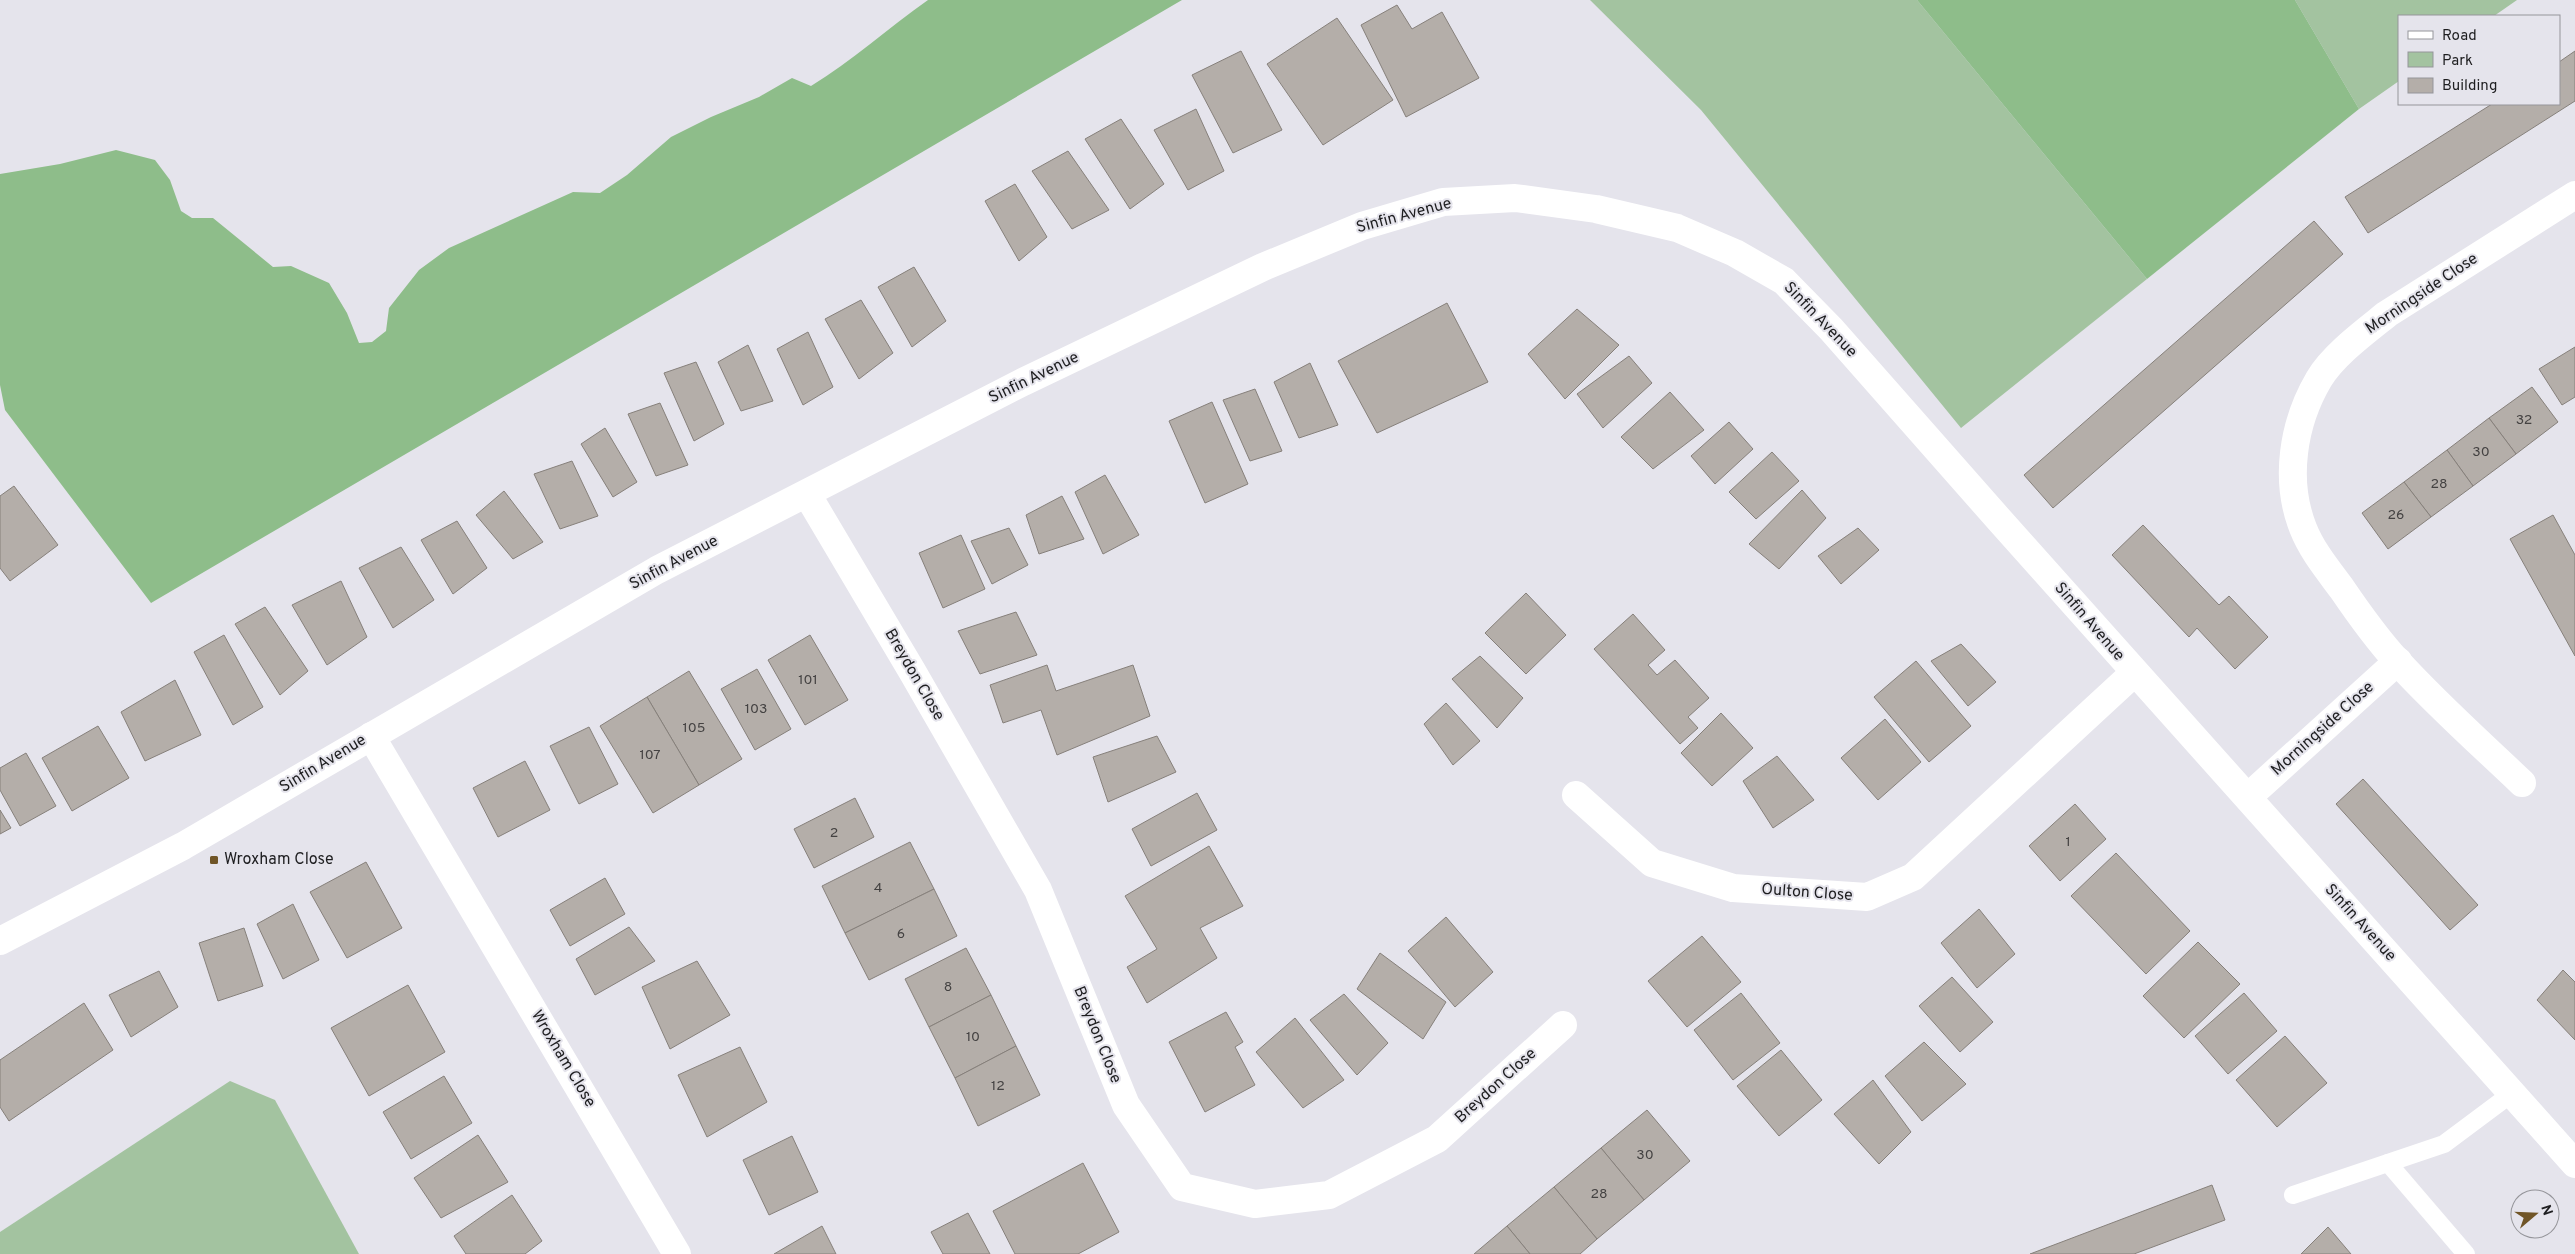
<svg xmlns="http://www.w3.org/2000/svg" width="2575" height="1254" font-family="Overpass,sans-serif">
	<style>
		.green { fill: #a3c3a0 }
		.forest { fill: #8ebd8a }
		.building { fill: #b4aea9; stroke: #86807b }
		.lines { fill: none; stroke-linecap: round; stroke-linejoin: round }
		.service { stroke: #fff; stroke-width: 18 }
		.minor { stroke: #fff; stroke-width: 28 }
		.tertiary { stroke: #fff; stroke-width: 28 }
		.poi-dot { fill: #705527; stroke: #e5e4ec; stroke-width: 2 }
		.labels { text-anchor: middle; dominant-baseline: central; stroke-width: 4; stroke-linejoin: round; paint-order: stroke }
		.number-label { font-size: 14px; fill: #444242 }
		.street-label { font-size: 16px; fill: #1e1e20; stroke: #e5e4ec }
		.poi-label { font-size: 16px; fill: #1e1e20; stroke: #e5e4ec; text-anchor: start }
	</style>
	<rect width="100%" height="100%" fill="#e5e4ec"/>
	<g class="green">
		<polygon points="1590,0 1917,0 2147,279 1961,428 1701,110"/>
		<polygon points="2295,0 2517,0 2494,16 2399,16 2399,81 2359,109"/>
		<polygon points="230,1081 275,1100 359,1254 0,1254 0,1232"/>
	</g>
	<g class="forest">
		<path d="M928,0H1182L151,603L5,410L0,385V174L60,164L116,150L155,160L170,180L181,211L192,218H213L273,267L291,266L329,283L347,313L359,343L372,342L386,331L389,308L419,270L449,248L573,192L600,193L627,175L671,137L711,117L759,97L792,78L811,86C852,61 888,28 928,0Z"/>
		<polygon points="1917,0 2295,0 2359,109 2147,279"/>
	</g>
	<g class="building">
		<polygon points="1397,5 1412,29 1442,12 1479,78 1406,117 1361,25"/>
		<polygon points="1337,18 1393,100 1323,145 1267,64"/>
		<polygon points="1241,51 1282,130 1233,153 1192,75"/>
		<polygon points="2575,51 2575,101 2368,233 2345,197 2492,104 2559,104 2559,62"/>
		<polygon points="1196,109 1224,171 1188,190 1154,130"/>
		<polygon points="1121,119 1164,184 1130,209 1085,139"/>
		<polygon points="1068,151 1109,210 1072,229 1032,171"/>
		<polygon points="1015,184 1047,237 1019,261 985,201"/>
		<polygon points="2314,221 2343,254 2053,508 2024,475"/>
		<polygon points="914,267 946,321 912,347 878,287"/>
		<polygon points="861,300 893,353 859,379 825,319"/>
		<polygon points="1447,303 1488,382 1377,433 1338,361"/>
		<polygon points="1577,309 1619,345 1565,399 1528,354"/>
		<polygon points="808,332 833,387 803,405 777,349"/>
		<polygon points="748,345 773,401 741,411 718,362"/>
		<polygon points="2575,347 2575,397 2562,405 2539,369"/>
		<polygon points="1629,356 1652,383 1603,428 1577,394"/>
		<polygon points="696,362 724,424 694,441 664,373"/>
		<polygon points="1310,363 1338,425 1299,438 1274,382"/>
		<polygon points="2532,387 2558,422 2516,454 2489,418"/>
		<polygon points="1255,389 1282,451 1250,461 1223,400"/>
		<polygon points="1670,392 1704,430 1653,469 1621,437"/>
		<polygon points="1212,402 1248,484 1205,503 1169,421"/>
		<polygon points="660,403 688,465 656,476 628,414"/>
		<polygon points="2489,418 2516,454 2473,486 2447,450"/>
		<polygon points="1729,422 1753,449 1715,484 1691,456"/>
		<polygon points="605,428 637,482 613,497 581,444"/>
		<polygon points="2447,450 2473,486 2431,517 2404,482"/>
		<polygon points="1772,452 1799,481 1756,519 1729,492"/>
		<polygon points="572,461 598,516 560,529 534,474"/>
		<polygon points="1105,475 1139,535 1103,554 1075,492"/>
		<polygon points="2404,482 2431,517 2388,549 2362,513"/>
		<polygon points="14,486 58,545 10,581 0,568 0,496"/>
		<polygon points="1802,490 1826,518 1779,569 1749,544"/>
		<polygon points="504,491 543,542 513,559 476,515"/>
		<polygon points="1062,496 1084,539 1039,554 1026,515"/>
		<polygon points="2553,515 2575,555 2575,656 2510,539"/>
		<polygon points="457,521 487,568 453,594 421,540"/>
		<polygon points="2143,525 2219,605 2229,596 2268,637 2235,669 2197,628 2189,637 2112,555"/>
		<polygon points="1009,528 1028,565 992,584 971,541"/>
		<polygon points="1858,528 1879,550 1841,584 1818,556"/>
		<polygon points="961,535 985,589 943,608 919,553"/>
		<polygon points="401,547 434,600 393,628 359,568"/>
		<polygon points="341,581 367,637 327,665 292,605"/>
		<polygon points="1526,593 1566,635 1526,674 1485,633"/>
		<polygon points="265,607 308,671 280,695 235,624"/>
		<polygon points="1016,612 1037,655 980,674 958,631"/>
		<polygon points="1633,614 1665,650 1648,665 1657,675 1675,660 1709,698 1688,717 1698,728 1680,744 1594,649"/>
		<polygon points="224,635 263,707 233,725 194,652"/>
		<polygon points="810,635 848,700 805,725 768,660"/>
		<polygon points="1961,644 1996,682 1968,706 1931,661"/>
		<polygon points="1480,656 1523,698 1497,728 1452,679"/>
		<polygon points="1916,661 1971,726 1929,762 1874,697"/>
		<polygon points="1047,665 1056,691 1133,665 1150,716 1057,755 1041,710 1003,723 990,685"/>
		<polygon points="757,669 791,729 755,750 721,689"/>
		<polygon points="689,671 742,759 699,785 647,697"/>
		<polygon points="175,680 201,735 145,761 121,712"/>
		<polygon points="647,697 699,785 653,813 600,726"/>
		<polygon points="1446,703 1480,741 1453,765 1424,724"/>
		<polygon points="1721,713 1753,748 1712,786 1681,753"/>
		<polygon points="1885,719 1921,762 1878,800 1841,758"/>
		<polygon points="98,726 129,778 72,811 42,758"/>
		<polygon points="589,727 618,784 579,804 550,746"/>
		<polygon points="1157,736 1176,772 1108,802 1093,757"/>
		<polygon points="26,753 56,806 20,826 0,790 0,768"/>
		<polygon points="1777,756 1814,800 1773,828 1743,781"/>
		<polygon points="525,761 550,810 498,837 473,788"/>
		<polygon points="2363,779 2478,905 2450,930 2336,804"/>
		<polygon points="1197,793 1217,830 1151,866 1132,829"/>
		<polygon points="855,798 874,837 814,868 794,829"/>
		<polygon points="2075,804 2106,839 2060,881 2029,846"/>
		<polygon points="0,810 11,828 0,834"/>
		<polygon points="910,842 934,889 845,933 822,886"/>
		<polygon points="1209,846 1243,906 1200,928 1217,958 1147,1003 1127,967 1157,949 1125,896"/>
		<polygon points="2116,853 2190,931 2146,974 2071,896"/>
		<polygon points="366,862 402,928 347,958 310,892"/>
		<polygon points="605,878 625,914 570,946 550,910"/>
		<polygon points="934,889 957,936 869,980 845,933"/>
		<polygon points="293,904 319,960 283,979 257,924"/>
		<polygon points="1979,909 2015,954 1977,988 1941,943"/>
		<polygon points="1446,917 1493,972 1455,1007 1408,951"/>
		<polygon points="629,927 655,961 595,995 576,959"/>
		<polygon points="244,928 263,986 218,1001 199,943"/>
		<polygon points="1702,936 1741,982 1687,1027 1648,981"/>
		<polygon points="2198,942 2240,984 2184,1038 2143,996"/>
		<polygon points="966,948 991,995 929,1027 905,979"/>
		<polygon points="1380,953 1446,1002 1423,1039 1357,989"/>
		<polygon points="697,961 730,1015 670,1049 642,987"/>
		<polygon points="2563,970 2575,982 2575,1040 2537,1000"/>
		<polygon points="159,971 178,1007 131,1037 109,995"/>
		<polygon points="1952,977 1993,1022 1960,1052 1919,1006"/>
		<polygon points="408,985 445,1052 369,1096 331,1028"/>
		<polygon points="1741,993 1780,1043 1733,1080 1694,1030"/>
		<polygon points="2244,993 2277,1031 2228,1074 2195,1036"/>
		<polygon points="1344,994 1388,1043 1357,1075 1310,1020"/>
		<polygon points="991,995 1016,1046 955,1078 929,1027"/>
		<polygon points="84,1003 113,1050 9,1121 0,1107 0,1060"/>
		<polygon points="1226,1012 1243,1042 1235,1047 1255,1085 1205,1112 1169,1042"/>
		<polygon points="1295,1018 1344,1080 1303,1108 1256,1052"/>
		<polygon points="2285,1036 2327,1083 2277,1127 2236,1080"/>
		<polygon points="1924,1042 1966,1084 1922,1121 1885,1076"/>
		<polygon points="1016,1046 1040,1095 978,1126 955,1078"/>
		<polygon points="740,1047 767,1102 707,1137 678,1075"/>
		<polygon points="1781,1050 1822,1100 1779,1136 1737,1086"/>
		<polygon points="444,1076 472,1123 411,1159 383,1112"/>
		<polygon points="1873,1080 1911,1132 1879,1164 1834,1114"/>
		<polygon points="1647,1110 1690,1161 1644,1200 1601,1148"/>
		<polygon points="478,1135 508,1182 441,1218 414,1178"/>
		<polygon points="792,1136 818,1192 769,1215 743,1160"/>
		<polygon points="1601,1148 1644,1200 1597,1239 1554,1187"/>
		<polygon points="1083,1163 1119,1232 1078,1254 1015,1254 993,1211"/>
		<polygon points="2212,1185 2225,1220 2134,1254 2030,1254"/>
		<polygon points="1554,1187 1597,1239 1580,1254 1530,1254 1507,1226"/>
		<polygon points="512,1195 542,1241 525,1254 466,1254 454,1236"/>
		<polygon points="968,1213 990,1254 943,1254 931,1232"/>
		<polygon points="822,1226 836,1254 774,1254"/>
		<polygon points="1507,1226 1530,1254 1474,1254"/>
		<polygon points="2328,1227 2351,1254 2301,1254"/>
	</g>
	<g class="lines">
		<g class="service">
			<polyline points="2388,1163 2466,1254"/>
			<polyline points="2293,1195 2444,1144 2511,1094"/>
		</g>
		<g class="minor">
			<polyline points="807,494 912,671 1038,890 1126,1105 1182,1187 1255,1204 1329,1195 1437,1139 1563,1025"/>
			<polyline points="371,736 677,1254"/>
			<path d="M2522,783C2480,743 2436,704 2397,661C2377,639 2359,614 2342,589C2328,570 2312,551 2303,528C2284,480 2293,423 2319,379C2333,355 2366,331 2387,314L2575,195"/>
			<polyline points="1576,795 1652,863 1733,888 1867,897 1913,877 2134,673"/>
			<polyline points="2248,797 2398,661"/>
		</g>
		<path class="tertiary" d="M0,941L183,846L657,570L1023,382L1263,267L1362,226L1443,202L1515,198L1596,209L1677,228L1735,253L1784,281L1831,329C2077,609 2325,887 2575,1164"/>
	</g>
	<rect class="poi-dot" x="209" y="855" width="10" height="10" rx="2.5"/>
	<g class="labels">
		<g class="number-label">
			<text x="2524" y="420">32</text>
			<text x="2481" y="452">30</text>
			<text x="2439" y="484">28</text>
			<text x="2396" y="515">26</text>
			<text x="808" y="680">101</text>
			<text x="756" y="709">103</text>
			<text x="694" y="728">105</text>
			<text x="650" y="755">107</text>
			<text x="834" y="833">2</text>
			<text x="2068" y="842">1</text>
			<text x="878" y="888">4</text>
			<text x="901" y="934">6</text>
			<text x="948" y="987">8</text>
			<text x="973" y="1037">10</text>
			<text x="998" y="1086">12</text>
			<text x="1645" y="1155">30</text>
			<text x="1599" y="1194">28</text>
		</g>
		<g class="street-label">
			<text transform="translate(1404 216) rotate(-15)">Sinfin Avenue</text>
			<text transform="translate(2422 294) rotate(-34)">Morningside Close</text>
			<text transform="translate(1820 320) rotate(46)">Sinfin Avenue</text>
			<text transform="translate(1034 378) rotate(-26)">Sinfin Avenue</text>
			<text transform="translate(674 563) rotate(-28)">Sinfin Avenue</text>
			<text transform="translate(2089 622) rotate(49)">Sinfin Avenue</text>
			<text transform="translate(914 675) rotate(60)">Breydon Close</text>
			<text transform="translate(2323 729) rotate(-42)">Morningside Close</text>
			<text transform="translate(323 764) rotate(-31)">Sinfin Avenue</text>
			<text transform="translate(1807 893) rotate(4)">Oulton Close</text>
			<text transform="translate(2360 923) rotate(48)">Sinfin Avenue</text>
			<text transform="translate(1097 1035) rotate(68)">Breydon Close</text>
			<text transform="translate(563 1059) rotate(59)">Wroxham Close</text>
			<text transform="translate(1496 1086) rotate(-42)">Breydon Close</text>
		</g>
		<g class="poi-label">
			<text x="224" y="860">Wroxham Close</text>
		</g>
	</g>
	<rect x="2398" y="15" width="162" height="90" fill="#e5e4ec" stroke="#95959a"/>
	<rect x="2408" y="31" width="25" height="8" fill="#ffffff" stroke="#95959a"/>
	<text x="2442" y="40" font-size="15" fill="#1e1e20">Road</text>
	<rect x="2408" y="52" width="25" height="15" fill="#a3c3a0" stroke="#95959a"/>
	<text x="2442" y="65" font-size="15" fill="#1e1e20">Park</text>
	<rect x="2408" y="78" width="25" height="15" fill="#b4aea9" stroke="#95959a"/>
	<text x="2442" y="90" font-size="15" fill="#1e1e20">Building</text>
	<g transform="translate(2535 1214) rotate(71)"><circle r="24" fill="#e5e4ec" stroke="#95959a"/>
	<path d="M0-4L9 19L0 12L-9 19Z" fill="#705527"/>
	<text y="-8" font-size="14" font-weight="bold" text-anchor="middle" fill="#1e1e20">N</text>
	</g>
</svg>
